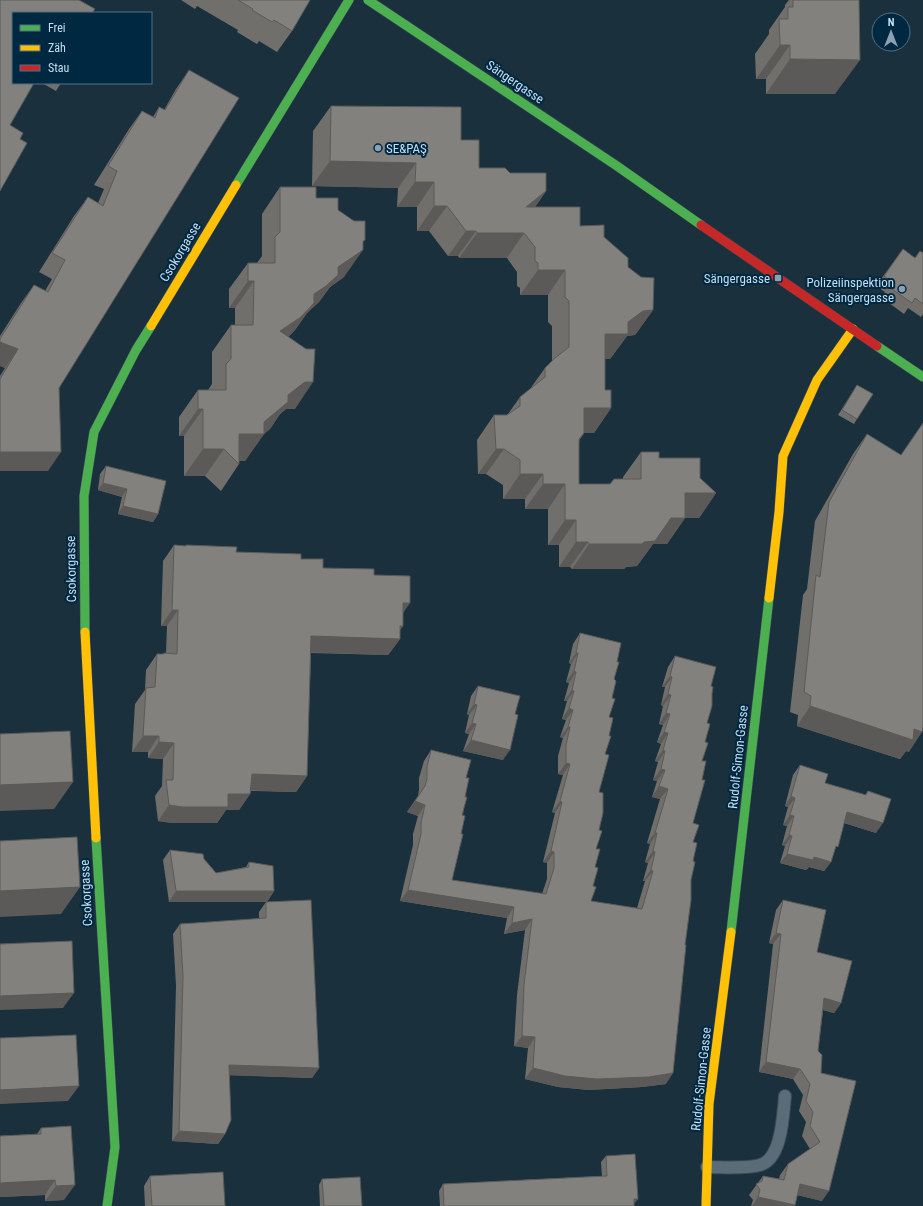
<svg xmlns="http://www.w3.org/2000/svg" width="923" height="1206" font-family="'Roboto Condensed',sans-serif">
	<style>
		.lines { fill: none; stroke-linecap: round; stroke-linejoin: round }
		.lane-casing { stroke: #3a4b57; stroke-width: 14 }
		.fast-casing { stroke: #3a4b57; stroke-width: 10 }
		.slow-casing { stroke: #3a4b57; stroke-width: 10 }
		.jam-casing { stroke: #3a4b57; stroke-width: 10 }
		.lane { stroke: #596c78; stroke-width: 12 }
		.fast { stroke: #4caf50; stroke-width: 9 }
		.slow { stroke: #ffc107; stroke-width: 9 }
		.jam { stroke: #c62828; stroke-width: 9 }
		.wall { fill: #706f6c }
		.shaded-wall { fill: #5b5a58 }
		.building { fill: #82817d; stroke: #5b5a58 }
		.poi-dot { fill: #89a1b2; stroke: #002840; stroke-width: 1.5 }
		.labels { text-anchor: middle; dominant-baseline: central; stroke-width: 4; stroke-linejoin: round; paint-order: stroke }
		.street-label { font-size: 13px; fill: #c5def2; stroke: #002840 }
		.poi-label { font-size: 13px; fill: #c5def2; stroke: #002840; text-anchor: end }
	</style>
	<rect width="100%" height="100%" fill="#1a303c"/>
	<g class="lines">
		<g class="lane-casing">
			<path id="lane" d="M707,1167C723,1167 745,1169 760,1165C782,1159 783,1115 785,1096"/>
		</g>
		<g class="fast-casing">
			<g id="fast">
				<polyline points="368,0 617,166 701,225"/>
				<polyline points="236,185 349,0"/>
				<polyline points="877,346 923,377"/>
				<polyline points="85,632 84,496 94,432 136,350 151,326"/>
				<polyline points="96,838 115,1147 107,1206"/>
				<polyline points="731,932 769,598"/>
			</g>
		</g>
		<g class="slow-casing">
			<g id="slow">
				<polyline points="151,326 236,185"/>
				<polyline points="769,598 779,512 783,456 817,380 853,329"/>
				<polyline points="85,632 96,838"/>
				<polyline points="706,1206 709,1104 731,932"/>
			</g>
		</g>
		<g class="jam-casing">
			<polyline id="jam" points="701,225 877,346"/>
		</g>
		<use href="#lane" class="lane"/>
		<use href="#fast" class="fast"/>
		<use href="#slow" class="slow"/>
		<use href="#jam" class="jam"/>
	</g>
	<g class="wall">
		<polygon points="181,0 310,0 292,31 277,52 259,41 257,44 237,32 238,30 197,6 195,9"/>
		<polygon points="789,0 859,0 835,94 766,94 766,79 756,79 755,54 769,34 769,30 785,7 785,5"/>
		<polygon points="189,70 59,388 48,471 0,471 0,376 5,368 0,366 0,336 21,303 34,285 45,291 52,279 39,272 74,216 88,197 98,203 104,189 94,185 129,129 142,111 153,117 159,107 164,110 176,89"/>
		<polygon points="42,83 61,83 56,91"/>
		<polygon points="331,106 461,140 479,168 510,173 546,191 535,207 604,237 628,267 653,310 635,335 627,336 610,359 605,359 605,390 611,408 594,433 584,433 579,441 579,484 610,484 623,479 623,477 641,452 659,458 700,478 716,493 699,518 685,518 667,544 653,544 637,566 626,567 624,569 572,569 570,567 559,567 559,545 548,545 548,509 525,509 525,499 503,499 503,485 486,474 478,474 477,440 494,415 507,415 508,414 520,397 530,389 545,368 552,361 552,326 548,322 548,295 520,295 520,288 517,286 517,272 507,258 459,258 458,256 448,256 429,231 417,231 417,207 397,207 398,188 312,186 313,131"/>
		<polygon points="280,187 316,198 338,210 363,243 344,277 330,287 319,302 307,313 295,330 288,337 295,409 286,409 280,414 270,429 264,434 245,461 239,461 239,464 221,491 205,476 184,476 184,436 179,436 179,417 198,390 208,390 212,384 212,352 231,325 235,325 235,308 229,308 229,289 248,263 257,263 262,256 262,214"/>
		<polygon points="903,249 915,258 923,253 923,314 921,317 908,308 904,314 881,297 885,292 876,286"/>
		<polygon points="857,385 857,419 854,424 838,415"/>
		<polygon points="867,434 909,752 906,751 900,759 797,726 798,715 790,712 803,595 807,589 815,521 853,454"/>
		<polygon points="106,466 158,514 153,522 118,514 122,497 98,490 100,474"/>
		<polygon points="174,545 185,546 186,545 236,552 301,559 323,568 374,575 403,613 403,626 400,630 400,639 388,655 311,653 307,776 296,792 251,791 250,794 239,810 226,810 217,823 172,823 158,821 155,796 162,786 163,759 148,758 148,752 132,752 135,704 145,690 146,670 157,654 163,654 164,653 166,653 167,626 161,626 163,561"/>
		<polygon points="580,633 617,662 609,717 605,754 599,792 599,830 596,849 595,867 591,901 637,908 645,881 643,881 648,863 645,862 650,844 647,843 660,799 652,797 657,781 653,780 658,762 655,761 661,744 657,742 663,725 659,724 663,706 661,705 665,687 662,687 668,667 675,656 711,686 712,694 707,723 705,742 693,823 693,861 666,1084 642,1087 589,1090 558,1087 525,1079 528,1048 514,1046 517,995 525,930 504,934 507,918 400,901 413,845 413,834 418,816 407,812 418,796 419,790 419,778 424,761 431,750 466,778 465,797 461,834 452,880 542,894 547,879 547,863 543,862 555,813 552,812 563,775 558,774 558,756 563,738 560,737 566,720 562,719 567,701 564,701 569,683 566,682 571,664 569,663 573,644"/>
		<polygon points="478,686 503,760 463,751 469,734 465,733 469,715 467,714 471,696"/>
		<polygon points="800,765 825,783 865,795 868,791 876,833 844,823 834,852 831,862 824,871 809,867 806,870 780,863 785,846 782,845 787,826 783,825 788,807 785,806 793,775"/>
		<polygon points="170,850 204,859 216,873 246,867 249,862 274,891 267,902 169,902 163,860"/>
		<polygon points="783,900 817,952 841,1003 834,1013 823,1010 818,1051 821,1073 822,1201 797,1195 795,1206 751,1206 753,1200 749,1195 763,1176 779,1179 780,1175 788,1164 810,1149 802,1136 806,1122 799,1111 803,1095 793,1079 759,1072 773,944 769,943 776,910"/>
		<polygon points="266,902 319,1068 312,1078 229,1075 225,1134 218,1144 172,1141 176,986 173,934 180,924 259,919 259,912"/>
		<polygon points="41,1128 64,1200 45,1201 45,1195 0,1197 0,1136 37,1134"/>
		<polygon points="606,1156 638,1199 634,1203 634,1206 440,1206 439,1191 443,1184 602,1176 601,1162"/>
		<polygon points="150,1176 225,1206 145,1206 144,1186"/>
		<polygon points="322,1179 362,1206 320,1206 319,1185"/>
	</g>
	<g class="shaded-wall">
		<polygon points="780,45 790,45 766,79 756,79"/>
		<polygon points="790,59 860,60 835,94 766,94"/>
		<polygon points="330,161 416,163 398,188 312,186"/>
		<polygon points="415,182 434,182 417,207 397,207"/>
		<polygon points="546,191 529,216 526,207"/>
		<polygon points="434,206 447,206 429,231 417,231"/>
		<polygon points="466,231 476,231 458,256 448,256"/>
		<polygon points="477,233 524,233 507,258 459,258"/>
		<polygon points="365,240 352,257 363,250 344,277 330,287 319,302 307,313 295,330 282,344 280,331 314,294 338,267"/>
		<polygon points="538,270 565,270 548,295 520,295"/>
		<polygon points="248,281 254,281 235,308 229,308"/>
		<polygon points="653,310 635,335 627,336 610,359 587,359 605,334 643,311"/>
		<polygon points="0,342 18,349 5,368 0,366"/>
		<polygon points="305,382 313,382 295,409 286,409 280,414 270,429 264,434 245,461 236,461 239,434 264,422 288,395"/>
		<polygon points="584,408 611,408 594,433 584,433 567,458"/>
		<polygon points="198,409 203,409 184,436 179,436"/>
		<polygon points="203,449 224,449 205,476 184,476"/>
		<polygon points="496,449 504,449 486,474 478,474"/>
		<polygon points="0,452 61,452 48,471 0,471"/>
		<polygon points="520,474 543,474 525,499 503,499"/>
		<polygon points="103,483 127,489 122,497 98,490"/>
		<polygon points="543,484 565,484 548,509 525,509"/>
		<polygon points="685,493 716,493 699,518 667,518"/>
		<polygon points="123,506 158,514 153,522 118,514"/>
		<polygon points="671,518 685,518 667,544 653,544 637,566 626,567 624,569 572,569 589,544"/>
		<polygon points="565,520 576,520 559,545 548,545"/>
		<polygon points="576,542 588,542 570,567 559,567"/>
		<polygon points="403,603 410,603 399,619"/>
		<polygon points="172,610 178,610 167,626 161,626"/>
		<polygon points="400,626 403,626 394,639 400,639 388,655 300,652 311,636"/>
		<polygon points="576,653 578,653 571,664 569,663"/>
		<polygon points="574,671 576,672 569,683 566,682"/>
		<polygon points="670,676 672,677 665,687 662,687"/>
		<polygon points="572,690 574,691 567,701 564,701"/>
		<polygon points="668,694 671,695 663,706 661,705"/>
		<polygon points="474,704 477,705 469,715 467,714"/>
		<polygon points="810,706 914,729 922,732 909,752 906,751 900,759 797,726"/>
		<polygon points="569,708 573,710 566,720 562,719"/>
		<polygon points="666,713 670,714 663,725 659,724"/>
		<polygon points="472,723 476,724 469,734 465,733"/>
		<polygon points="568,727 570,727 563,738 560,737"/>
		<polygon points="664,732 668,733 661,744 657,742"/>
		<polygon points="143,736 159,736 148,752 132,752"/>
		<polygon points="471,740 510,750 503,760 463,751"/>
		<polygon points="159,742 174,743 163,759 148,758"/>
		<polygon points="663,750 665,751 658,762 655,761"/>
		<polygon points="566,763 570,764 563,775 558,774"/>
		<polygon points="661,769 665,770 657,781 653,780"/>
		<polygon points="252,774 307,776 296,792 241,790"/>
		<polygon points="73,782 54,809 0,811 0,785"/>
		<polygon points="659,786 668,789 660,799 652,797"/>
		<polygon points="228,794 250,794 239,810 226,810 217,823 172,823 158,821 169,805"/>
		<polygon points="791,796 795,798 788,807 785,806"/>
		<polygon points="415,801 425,805 418,816 407,812"/>
		<polygon points="560,801 562,802 555,813 552,812"/>
		<polygon points="847,812 883,823 876,833 841,822"/>
		<polygon points="790,815 794,816 787,826 783,825"/>
		<polygon points="655,833 657,833 650,844 647,843"/>
		<polygon points="789,835 792,836 785,846 782,845"/>
		<polygon points="551,851 554,852 547,863 543,862"/>
		<polygon points="653,851 655,852 648,863 645,862"/>
		<polygon points="787,854 814,857 831,862 824,871 809,867 806,870 780,863"/>
		<polygon points="651,870 653,871 645,881 643,881"/>
		<polygon points="80,887 61,914 0,917 0,891"/>
		<polygon points="408,890 514,907 507,918 400,901"/>
		<polygon points="176,891 274,891 267,902 169,902"/>
		<polygon points="532,919 525,930 504,934 512,923"/>
		<polygon points="776,933 781,934 773,944 769,943"/>
		<polygon points="74,993 63,1008 0,1010 0,996"/>
		<polygon points="824,998 841,1003 834,1013 817,1008"/>
		<polygon points="522,1036 535,1037 528,1048 514,1046"/>
		<polygon points="766,1062 800,1069 793,1079 759,1072"/>
		<polygon points="229,1065 319,1068 312,1078 222,1075"/>
		<polygon points="533,1068 673,1073 666,1084 642,1087 589,1090 558,1087 525,1079"/>
		<polygon points="79,1086 68,1101 0,1104 0,1090"/>
		<polygon points="179,1131 225,1134 218,1144 172,1141"/>
		<polygon points="55,1180 45,1195 0,1197 0,1183"/>
		<polygon points="800,1184 829,1191 822,1201 793,1194"/>
		<polygon points="75,1185 64,1200 45,1201 56,1186"/>
		<polygon points="758,1197 795,1205 795,1206 752,1206"/>
		<polygon points="634,1199 638,1199 633,1205"/>
	</g>
	<g class="building">
		<polygon points="0,0 79,0 95,9 92,13 13,13 13,83 34,83 10,125 23,133 20,139 27,143 0,191"/>
		<polygon points="238,0 310,0 292,31 274,20 272,22 252,10 253,9"/>
		<polygon points="793,0 859,0 860,60 790,59 790,45 780,45 779,19 788,19 788,7 793,7"/>
		<polygon points="189,70 239,98 59,388 61,452 0,452 0,379 18,349 0,342 0,339 34,285 48,292 65,260 52,253 88,197 103,206 117,171 108,166 142,111 155,118 159,107 165,110"/>
		<polygon points="331,106 461,107 461,140 479,140 479,168 505,168 510,173 546,173 546,191 526,207 580,207 580,226 604,225 604,237 628,258 628,267 641,277 654,278 653,310 643,311 628,322 628,334 605,334 605,390 611,390 611,408 584,408 584,433 579,439 579,484 610,484 614,479 641,479 641,452 659,452 659,458 700,458 700,478 716,493 685,493 685,518 671,518 655,541 644,542 642,544 589,544 588,542 576,542 576,520 565,520 565,484 543,484 543,474 520,474 520,460 504,449 496,449 494,415 507,415 520,406 520,397 545,377 545,368 555,358 569,347 569,301 565,297 565,270 538,270 538,263 535,261 535,247 524,233 477,233 476,231 466,231 447,206 434,206 434,182 415,182 416,163 330,161"/>
		<polygon points="280,187 316,187 316,198 338,198 338,210 354,221 365,221 365,240 363,241 363,250 338,267 338,275 326,286 314,294 314,303 301,317 280,331 306,349 315,349 313,382 305,382 288,395 288,402 264,422 264,434 239,434 239,464 224,449 203,449 203,409 198,409 198,390 226,390 226,364 231,359 231,325 253,325 254,281 248,281 248,263 275,263 275,237 280,232"/>
		<polygon points="903,249 915,258 920,251 923,253 923,304 915,298 912,303 889,287 892,282 884,276"/>
		<polygon points="857,385 873,394 857,419 842,410"/>
		<polygon points="923,423 923,727 922,732 914,729 913,740 810,706 811,696 804,692 816,575 820,577 829,502 867,434 901,455"/>
		<polygon points="106,466 166,481 158,514 123,506 127,489 103,483"/>
		<polygon points="174,545 186,546 186,545 237,547 236,552 301,554 301,559 323,559 323,568 374,569 374,575 410,576 410,603 403,603 403,626 400,626 400,639 311,636 307,776 252,774 250,794 228,794 228,807 183,807 169,805 166,780 173,780 174,743 159,742 159,736 143,736 146,688 155,687 157,654 164,654 164,653 177,654 178,610 172,610"/>
		<polygon points="580,633 621,643 617,662 619,662 614,679 616,681 612,698 615,699 609,717 613,718 609,736 611,736 605,754 609,755 599,792 603,793 603,813 599,830 602,831 596,849 600,849 595,867 598,868 593,886 596,887 591,901 642,909 653,871 651,870 655,852 653,851 657,833 655,833 668,789 659,786 665,770 661,769 665,751 663,750 668,733 664,732 670,714 666,713 671,695 668,694 672,677 670,676 675,656 716,667 711,686 713,687 712,694 712,706 707,723 710,724 705,742 708,743 702,761 706,761 702,780 705,780 693,823 699,825 693,842 697,843 693,861 695,862 691,880 691,900 685,945 686,945 673,1073 649,1077 597,1079 565,1076 533,1068 535,1037 522,1036 524,985 532,919 512,923 514,907 408,890 421,834 421,823 425,805 415,801 425,786 427,779 427,767 431,750 471,760 466,778 469,778 465,797 467,797 462,815 465,816 461,834 463,834 452,880 546,894 554,868 554,852 551,851 562,802 560,801 570,764 566,763 566,745 570,727 568,727 573,710 569,708 574,691 572,690 576,672 574,671 578,653 576,653"/>
		<polygon points="478,686 520,696 515,714 518,715 510,750 471,740 476,724 472,723 477,705 474,704"/>
		<polygon points="70,731 73,782 0,785 0,734"/>
		<polygon points="800,765 828,774 825,783 866,795 868,791 891,799 883,823 847,812 838,847 836,846 831,862 814,857 813,860 787,854 792,836 789,835 794,816 790,815 795,798 791,796"/>
		<polygon points="77,837 80,887 0,891 0,841"/>
		<polygon points="170,850 203,854 204,859 216,873 249,867 249,862 273,866 274,891 176,891"/>
		<polygon points="311,900 319,1068 229,1065 231,1120 225,1134 179,1131 183,976 180,924 266,918 266,902"/>
		<polygon points="783,900 826,910 817,952 852,961 841,1003 824,998 818,1051 822,1055 821,1073 856,1081 829,1191 800,1184 795,1205 758,1197 760,1190 756,1184 762,1181 763,1176 784,1180 788,1164 820,1142 810,1126 813,1112 806,1101 810,1084 800,1069 766,1062 781,934 776,933"/>
		<polygon points="72,941 74,993 0,996 0,944"/>
		<polygon points="76,1035 79,1086 0,1090 0,1038"/>
		<polygon points="71,1126 75,1185 56,1186 55,1180 0,1183 0,1136 41,1134 41,1128"/>
		<polygon points="635,1154 638,1199 634,1199 634,1206 444,1206 443,1184 607,1176 606,1156"/>
		<polygon points="223,1172 225,1206 152,1206 150,1176"/>
		<polygon points="360,1177 362,1206 324,1206 322,1179"/>
	</g>
	<g class="poi-dot">
		<circle cx="378" cy="148" r="4"/>
		<rect x="774" y="274" width="8" height="8" rx="2"/>
		<circle cx="902" cy="289" r="4"/>
	</g>
	<g class="labels">
		<g class="street-label">
			<text transform="translate(515 82) rotate(34)">Sängergasse</text>
			<text transform="translate(180 252) rotate(-59)">Csokorgasse</text>
			<text transform="translate(71 569) rotate(-91)">Csokorgasse</text>
			<text transform="translate(738 757) rotate(-84)">Rudolf-Simon-Gasse</text>
			<text transform="translate(86 893) rotate(-93)">Csokorgasse</text>
			<text transform="translate(701 1079) rotate(-84)">Rudolf-Simon-Gasse</text>
		</g>
		<g class="poi-label">
			<text x="386" y="148" text-anchor="start">SE&amp;PAŞ</text>
			<text x="770" y="278">Sängergasse</text>
			<text x="894" y="282">Polizeiinspektion<tspan x="894" dy="15">Sängergasse</tspan></text>
		</g>
	</g>
	<rect x="12" y="12" width="140" height="72" fill="#002840" stroke="#4f7187"/>
	<rect x="20" y="25" width="20" height="6" fill="#4caf50" stroke="#4f7187"/>
	<text x="48" y="32" font-size="12" fill="#c5def2">Frei</text>
	<rect x="20" y="45" width="20" height="6" fill="#ffc107" stroke="#4f7187"/>
	<text x="48" y="52" font-size="12" fill="#c5def2">Zäh</text>
	<rect x="20" y="65" width="20" height="6" fill="#c62828" stroke="#4f7187"/>
	<text x="48" y="72" font-size="12" fill="#c5def2">Stau</text>
	<g transform="translate(891 32)"><circle r="19" fill="#002840" stroke="#4f7187"/>
	<path d="M0-3L7 15L0 10L-7 15Z" fill="#89a1b2"/>
	<text y="-6" font-size="11" font-weight="bold" text-anchor="middle" fill="#c5def2">N</text>
	</g>
</svg>
